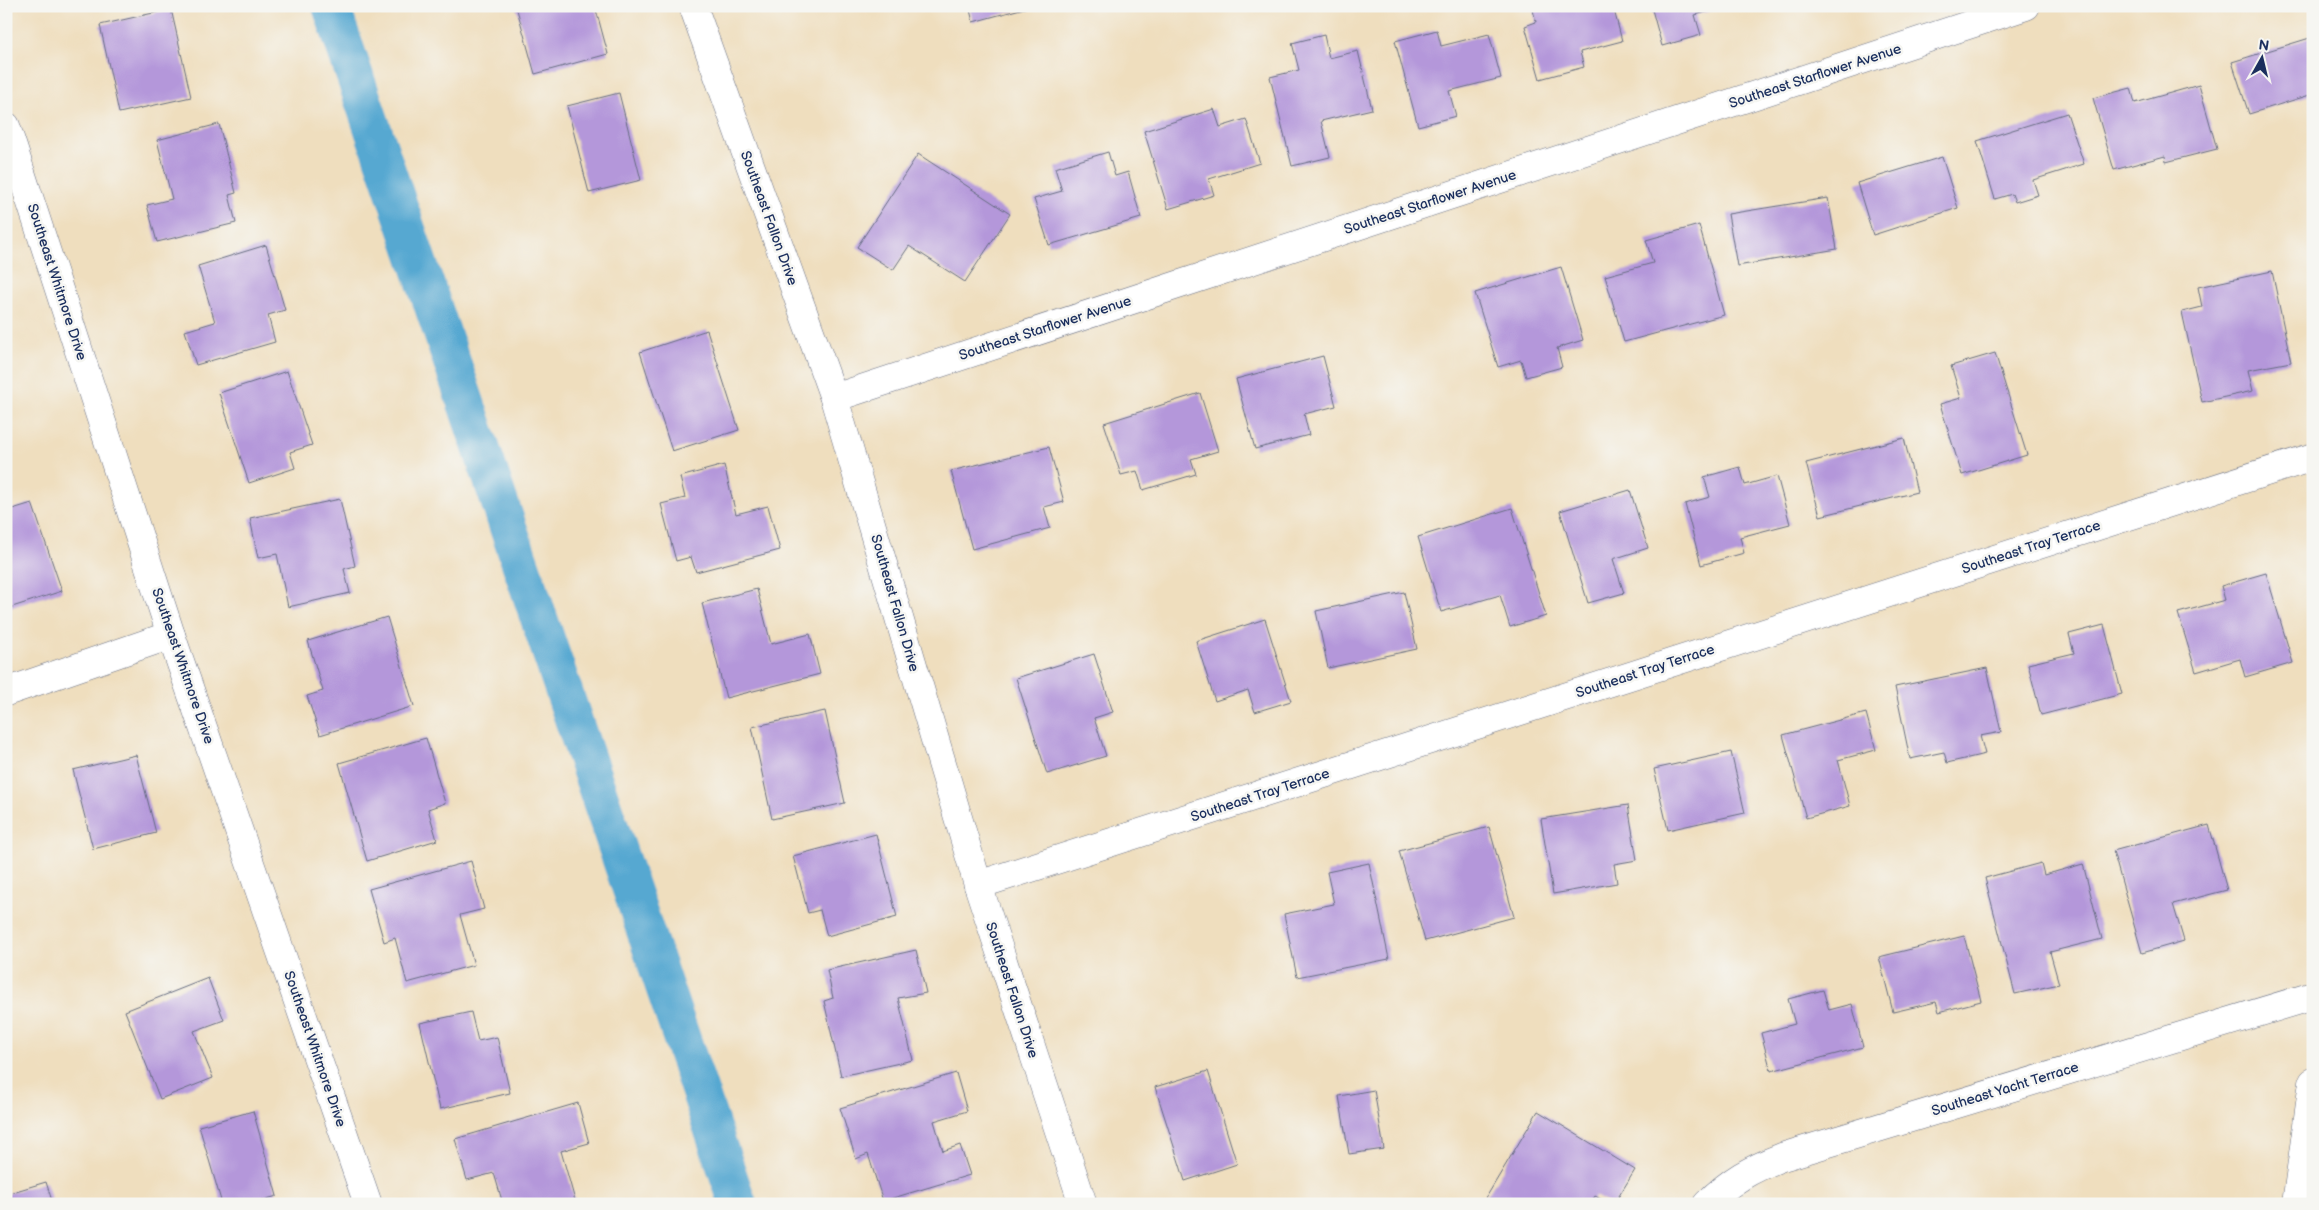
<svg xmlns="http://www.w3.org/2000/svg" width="2319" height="1210" font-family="'Balsamiq Sans',sans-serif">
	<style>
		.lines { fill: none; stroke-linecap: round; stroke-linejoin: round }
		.canal { stroke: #56a8d1; stroke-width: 38 }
		.building { fill: #b497da }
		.minor-casing { stroke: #656c80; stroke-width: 29 }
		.minor { stroke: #fff; stroke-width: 28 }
		.labels { text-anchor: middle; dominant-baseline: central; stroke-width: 5; stroke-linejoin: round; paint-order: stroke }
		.street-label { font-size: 14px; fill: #1b2f5e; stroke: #f6f6f2 }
	</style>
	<rect width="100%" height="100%" fill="#f6f6f2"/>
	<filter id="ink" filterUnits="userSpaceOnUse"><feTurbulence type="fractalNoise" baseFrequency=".02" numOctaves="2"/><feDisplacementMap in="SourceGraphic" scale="10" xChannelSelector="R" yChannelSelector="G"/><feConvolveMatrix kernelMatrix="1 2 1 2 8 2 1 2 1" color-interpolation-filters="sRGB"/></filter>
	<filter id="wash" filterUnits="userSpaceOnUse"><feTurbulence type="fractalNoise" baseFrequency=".0096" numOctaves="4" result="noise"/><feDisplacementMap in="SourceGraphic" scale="20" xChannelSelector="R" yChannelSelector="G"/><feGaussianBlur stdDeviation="1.12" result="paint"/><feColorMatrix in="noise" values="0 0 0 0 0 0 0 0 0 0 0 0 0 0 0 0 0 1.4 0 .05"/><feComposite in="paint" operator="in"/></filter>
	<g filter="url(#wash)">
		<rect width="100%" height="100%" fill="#efdebe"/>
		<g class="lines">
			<polyline class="canal" points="331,6 738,1204"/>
		</g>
		<g id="blocks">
			<g class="building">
				<polygon points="516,6 595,6 608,54 535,74"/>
				<polygon points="969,6 1028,6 1028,7 973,22"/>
				<polygon points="1532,6 1613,6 1622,41 1580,52 1584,67 1540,79 1525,26 1536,22"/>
				<polygon points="1651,6 1725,6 1725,7 1695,15 1701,35 1662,46"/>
				<polygon points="171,9 191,97 119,113 100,25"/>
				<polygon points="1437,30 1441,46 1489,34 1501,78 1449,91 1456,116 1418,126 1395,41"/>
				<polygon points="1324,35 1329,58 1358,51 1372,109 1321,121 1330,157 1292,166 1270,77 1299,70 1292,43"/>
				<polygon points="2313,37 2313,94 2249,114 2232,62"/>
				<polygon points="2199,85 2217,149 2166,162 2165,156 2114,170 2093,98 2131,88 2135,103"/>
				<polygon points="619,93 641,180 589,193 567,106"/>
				<polygon points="1214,109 1220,127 1246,119 1260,163 1209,179 1214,195 1168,209 1144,131"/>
				<polygon points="2067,113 2084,164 2033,180 2038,195 2015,202 2012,194 1995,199 1977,141"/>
				<polygon points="219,124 236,193 229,195 236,223 157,242 147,205 172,199 157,140"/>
				<polygon points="1108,152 1115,176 1128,172 1141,218 1049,245 1034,199 1062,191 1055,168"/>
				<polygon points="918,154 1010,214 965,282 909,246 893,270 857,247"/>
				<polygon points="1942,157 1958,208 1873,235 1857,183"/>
				<polygon points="1828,198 1837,249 1737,266 1728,214"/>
				<polygon points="1699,225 1724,315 1624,342 1605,276 1653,263 1646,240"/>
				<polygon points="266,245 285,310 268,315 275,342 196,365 185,331 215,322 198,266"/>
				<polygon points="1561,267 1583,340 1557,348 1562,367 1526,377 1521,360 1498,367 1475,293"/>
				<polygon points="2272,271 2291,362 2248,370 2253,391 2202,402 2182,312 2202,307 2198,287"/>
				<polygon points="707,330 739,430 672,451 640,352"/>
				<polygon points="1995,353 2027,455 1962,475 1940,404 1961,398 1951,366"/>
				<polygon points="1323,356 1336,406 1304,414 1309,435 1255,449 1236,379"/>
				<polygon points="287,371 312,445 290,452 295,468 249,483 219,393"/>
				<polygon points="1200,393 1218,451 1191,459 1196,474 1143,490 1137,471 1121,475 1104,423"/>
				<polygon points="1904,438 1917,492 1820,516 1806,463"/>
				<polygon points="1049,447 1064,502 1044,507 1050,528 972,549 951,471"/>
				<polygon points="724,465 736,514 768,506 780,550 696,572 691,557 676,561 661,504 685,498 680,477"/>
				<polygon points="1740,467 1745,485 1777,476 1790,524 1740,537 1744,553 1701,565 1685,504 1710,497 1704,477"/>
				<polygon points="1630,490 1648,548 1613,559 1624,593 1588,603 1560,511"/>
				<polygon points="340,499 355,566 344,569 350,593 288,607 277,554 258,558 250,518"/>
				<polygon points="32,503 62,591 6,609 6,511"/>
				<polygon points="1512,508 1546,616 1510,627 1500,595 1441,612 1418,537"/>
				<polygon points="2266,573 2293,663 2245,677 2240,659 2196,672 2178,613 2225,600 2221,586"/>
				<polygon points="757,589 771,644 810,634 820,674 726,698 702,603"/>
				<polygon points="1404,592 1417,649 1328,668 1316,611"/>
				<polygon points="387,617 414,706 320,735 307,696 323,691 308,641"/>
				<polygon points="1265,619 1291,701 1255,712 1248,690 1215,701 1196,641"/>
				<polygon points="2104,625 2122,694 2041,715 2028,664 2074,653 2069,634"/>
				<polygon points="1094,654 1113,712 1094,718 1106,756 1047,774 1016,678"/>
				<polygon points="1987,668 2001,732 1980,736 1985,754 1947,763 1944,752 1910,759 1895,687"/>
				<polygon points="825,711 845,803 772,819 752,727"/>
				<polygon points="1866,713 1876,750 1838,760 1850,806 1806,818 1783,735"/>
				<polygon points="426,738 445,803 428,809 437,840 367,861 339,763"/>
				<polygon points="1731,752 1745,813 1668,830 1654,769"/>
				<polygon points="136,755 156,833 93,849 73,770"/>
				<polygon points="1628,805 1637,860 1614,864 1617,883 1553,894 1541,819"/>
				<polygon points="2209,825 2227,890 2173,904 2184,941 2142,953 2113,851"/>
				<polygon points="1489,827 1514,917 1425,941 1399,851"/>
				<polygon points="876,834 897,917 827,936 820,910 808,913 793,856"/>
				<polygon points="471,861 484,909 460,915 474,965 407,983 395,938 384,942 369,889"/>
				<polygon points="1369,863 1389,959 1297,977 1284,914 1334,904 1327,872"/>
				<polygon points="2041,863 2044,875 2083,864 2102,939 2050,952 2059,984 2015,994 1985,878"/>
				<polygon points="1964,936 1981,1001 1939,1012 1936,1002 1893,1012 1879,957"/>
				<polygon points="916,950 926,993 898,998 913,1060 841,1076 824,1001 833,998 827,970"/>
				<polygon points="208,978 224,1020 194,1031 213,1078 160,1099 125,1011"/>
				<polygon points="1823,990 1829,1010 1852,1004 1863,1047 1771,1071 1761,1033 1795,1024 1788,999"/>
				<polygon points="471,1012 478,1041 497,1037 510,1093 440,1109 420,1023"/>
				<polygon points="1208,1071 1237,1164 1185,1181 1155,1087"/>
				<polygon points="956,1073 967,1111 934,1121 943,1151 960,1145 970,1175 883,1201 868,1154 856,1159 840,1108"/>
				<polygon points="1374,1090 1384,1149 1349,1154 1339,1096"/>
				<polygon points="578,1103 589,1143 561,1151 576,1204 503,1204 494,1173 467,1180 455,1139"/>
				<polygon points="253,1111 277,1196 249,1204 222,1204 199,1126"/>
				<polygon points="1538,1111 1635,1170 1614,1204 1610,1204 1595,1196 1590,1204 1488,1204 1484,1201"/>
				<polygon points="46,1182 53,1204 6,1204 6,1194"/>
			</g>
		</g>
	</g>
	<g filter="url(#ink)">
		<use href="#blocks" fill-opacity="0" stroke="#656c80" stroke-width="1"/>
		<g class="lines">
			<g class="minor-casing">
				<g id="minor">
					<polyline points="693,6 834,398 978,885 1083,1204"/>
					<polyline points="6,126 171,635 368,1204"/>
					<polyline points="834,398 2026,6"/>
					<polyline points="6,692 171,635"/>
					<polyline points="978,885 2313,457"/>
					<path d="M1707,1204C1731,1180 1751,1169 1782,1157L2313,996"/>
					<polyline points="2296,1204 2313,1082"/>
				</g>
			</g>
			<use href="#minor" class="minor"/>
		</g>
	</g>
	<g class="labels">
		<g class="street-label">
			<text transform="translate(1815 76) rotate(-18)">Southeast Starflower Avenue</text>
			<text transform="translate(1430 202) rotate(-18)">Southeast Starflower Avenue</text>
			<text transform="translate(769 218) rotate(70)">Southeast Fallon Drive</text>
			<text transform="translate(57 282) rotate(72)">Southeast Whitmore Drive</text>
			<text transform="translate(1045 328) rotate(-18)">Southeast Starflower Avenue</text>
			<text transform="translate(2031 547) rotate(-18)">Southeast Tray Terrace</text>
			<text transform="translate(895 603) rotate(74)">Southeast Fallon Drive</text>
			<text transform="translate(183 666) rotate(71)">Southeast Whitmore Drive</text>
			<text transform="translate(1645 671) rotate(-18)">Southeast Tray Terrace</text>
			<text transform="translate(1260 795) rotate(-18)">Southeast Tray Terrace</text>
			<text transform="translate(1012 990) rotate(72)">Southeast Fallon Drive</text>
			<text transform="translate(315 1049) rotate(71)">Southeast Whitmore Drive</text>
			<text transform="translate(2005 1089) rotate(-17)">Southeast Yacht Terrace</text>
		</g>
	</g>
	<rect width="2319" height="1210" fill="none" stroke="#f6f6f2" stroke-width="25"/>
	<g transform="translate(2262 58) rotate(8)" stroke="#f6f6f2" stroke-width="4" paint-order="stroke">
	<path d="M0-4L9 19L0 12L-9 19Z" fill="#1b2f5e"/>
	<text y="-8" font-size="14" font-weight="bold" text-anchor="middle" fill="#1b2f5e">N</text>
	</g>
</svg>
